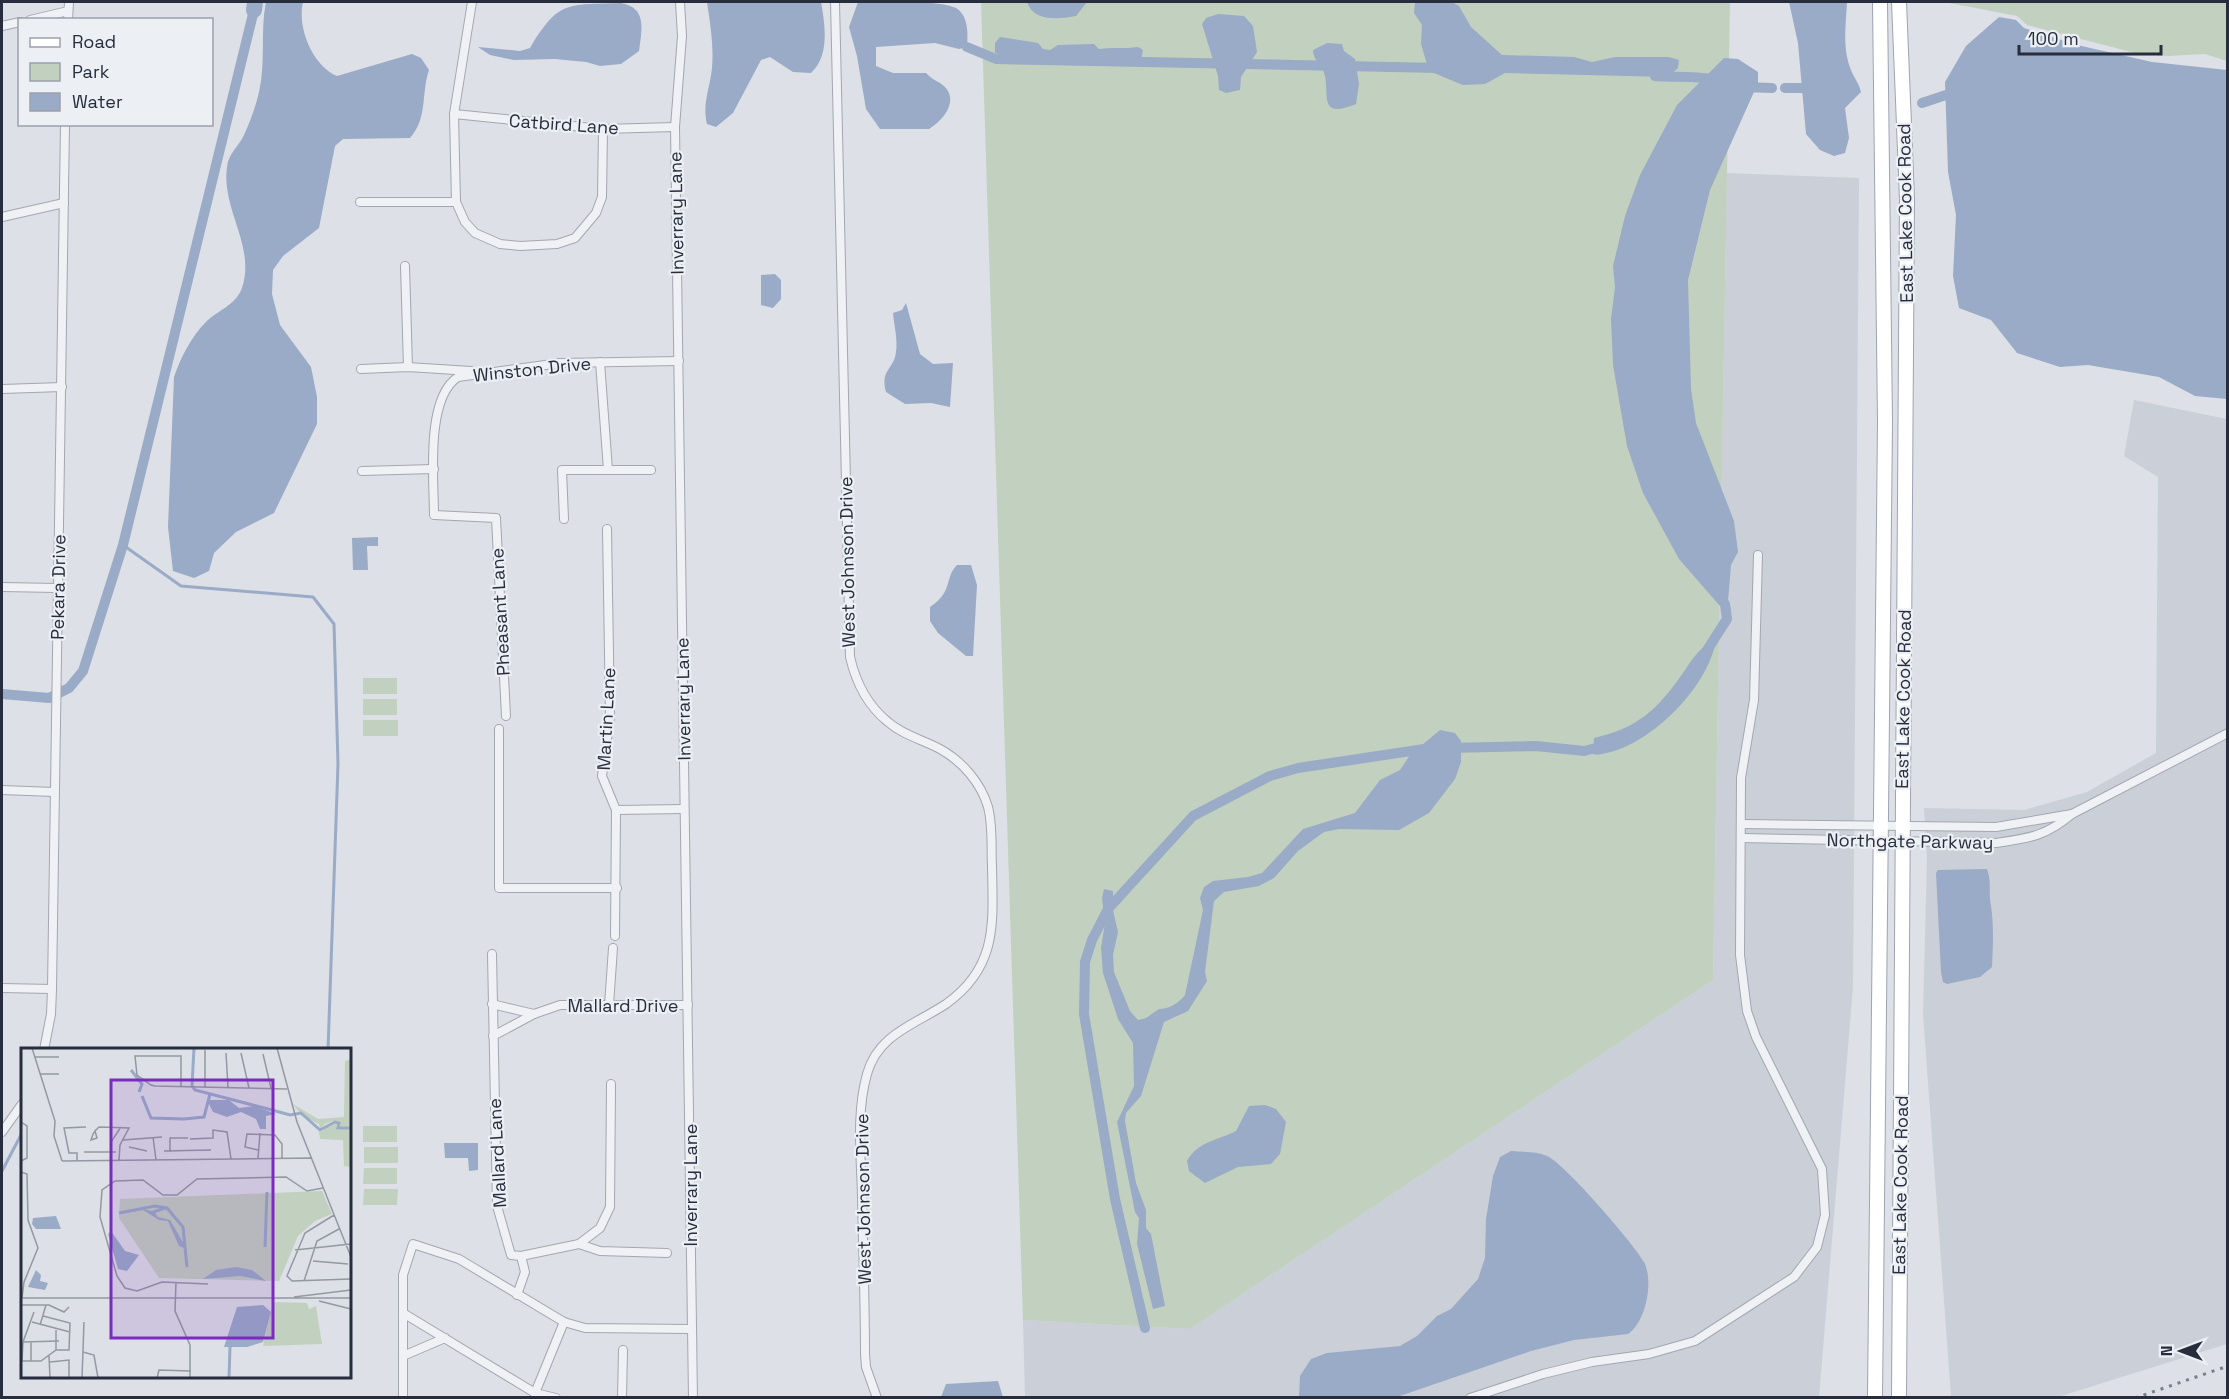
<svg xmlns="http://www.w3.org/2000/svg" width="2229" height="1399" font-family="'Space Grotesk',sans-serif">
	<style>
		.built { fill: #cbcfd8 }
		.green { fill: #c2d0bf }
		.water { fill: #99abc6 }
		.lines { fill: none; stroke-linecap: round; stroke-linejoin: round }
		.stream { stroke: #99abc6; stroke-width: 3 }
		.canal { stroke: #99abc6; stroke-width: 10 }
		.river { stroke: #99abc6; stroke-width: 16 }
		.street-casing { stroke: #a3a7b0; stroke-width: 10 }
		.primary-casing { stroke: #9da4b2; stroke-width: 16 }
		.street { stroke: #f0f1f5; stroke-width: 8 }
		.primary { stroke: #fff; stroke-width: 14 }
		.rail { stroke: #777f8f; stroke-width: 3; stroke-dasharray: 3 6; stroke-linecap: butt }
		.labels { text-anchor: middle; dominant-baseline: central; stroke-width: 4.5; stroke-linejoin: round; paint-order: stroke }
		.street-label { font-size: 18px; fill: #272d3c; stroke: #eceff4 }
		.inset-river { fill: none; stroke: #99abc6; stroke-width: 3 }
		.inset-road { fill: none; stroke: #9498a2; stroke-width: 1.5 }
		.view { fill: #7b2cbf; fill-opacity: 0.15; stroke: #7b2cbf; stroke-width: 3 }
		.inset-edge { fill: none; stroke: #272d3c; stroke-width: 3 }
	</style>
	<rect width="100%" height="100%" fill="#dde0e6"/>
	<g class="built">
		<polygon points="1727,173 1859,178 1853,987 1819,1397 1025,1397 1023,1320 1190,1329 1713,980"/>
		<polygon points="2134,400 2227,419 2227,1344 2058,1397 1951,1397 1923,1014 1927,857 1924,808 2024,810 2087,792 2156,753 2158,477 2124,456"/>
	</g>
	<g class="green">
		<polygon points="981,2 1730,2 1713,980 1190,1329 1023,1320"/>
		<polygon points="1944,2 2227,2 2227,61 2205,54 2168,56 2139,54 2027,25 2017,16"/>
		<rect x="363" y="678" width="34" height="16"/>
		<rect x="363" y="699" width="34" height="16"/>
		<rect x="363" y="720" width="35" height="16"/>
		<rect x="363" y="1126" width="34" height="16"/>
		<rect x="364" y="1147" width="34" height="16"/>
		<polygon points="364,1168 397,1168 397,1184 363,1184"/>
		<polygon points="364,1189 398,1189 397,1205 363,1205"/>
	</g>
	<g class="water">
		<path d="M266,2H303C297,27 312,65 337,76L412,54L421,58L429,70C421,93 428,118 410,138L343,139L335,146L319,228L283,256L273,270L272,294L280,325L311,367L317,397V424L274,513L236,532L214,553L209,571L194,578L173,571L168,527L174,377C181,357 191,337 206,322C218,310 236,305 242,288C256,246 221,209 227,167C228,154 239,146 244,135C250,122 256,106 259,92C266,62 260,31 266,2Z"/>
		<path d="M707,2H821C825,24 830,56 811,73L793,72L770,57L761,60L733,113L716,127L707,124C702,104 710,88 712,68C714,46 710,23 707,2Z"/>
		<path d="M858,2C885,1 935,0 956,8C969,16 968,35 967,47L959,49L935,43L876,47V66L893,73H926C932,80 939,81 945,87C959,102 942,121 929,129H880L866,109L857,56L849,27Z"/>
		<path d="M1027,2H1087L1076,16C1058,19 1034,22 1027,2Z"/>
		<polygon points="1415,2 1452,2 1459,6 1471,27 1502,55 1574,57 1592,62 1615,57 1669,57 1679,60 1678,68 1668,77 1505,73 1485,84 1463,85 1429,71 1421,44 1422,25 1414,13"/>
		<path d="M1789,2H1847C1846,24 1842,48 1851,70C1854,78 1859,83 1861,92L1845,108L1849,138L1845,153L1834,156L1820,150L1806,134L1798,43Z"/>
		<path d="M621,3C647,8 642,28 639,51L621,64L600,66L586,62L555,59L514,60L490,55L478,47L520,51L530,48C559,0 566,5 621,3Z"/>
		<polygon points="1218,14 1244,16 1253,26 1257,52 1241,77 1240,90 1226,93 1219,90 1218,76 1202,24 1206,18"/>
		<polygon points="1999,17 2016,20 2024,28 2077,45 2152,62 2227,70 2227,399 2195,396 2159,377 2088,365 2060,367 2017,353 1991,320 1959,308 1953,276 1956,215 1948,172 1945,82 1966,46"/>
		<path d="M1000,37L1038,43L1043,49L1050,50L1058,45L1094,44L1099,49C1112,47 1125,49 1138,47L1143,50L1140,65L1109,64L1104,59L1096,58L1092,64L1058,62L1053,57H1043L1040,63H1029L995,53V43Z"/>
		<path d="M1327,43L1342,44L1344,51L1355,59L1359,84L1356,104C1319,119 1329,97 1325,76C1323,65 1313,61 1313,50Z"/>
		<polygon points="1724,58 1738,59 1758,72 1758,83 1710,190 1688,280 1691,389 1696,423 1734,521 1738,552 1731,565 1728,601 1720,606 1679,559 1643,493 1627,446 1613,365 1611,319 1615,287 1613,266 1625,216 1640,175 1677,105"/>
		<polygon points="775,274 781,280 781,299 773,308 761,305 761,275"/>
		<path d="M906,303L920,354L933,364L953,363L950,407L931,403L905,404L886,392C880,369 894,370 896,352C898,340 894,325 893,313L902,310Z"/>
		<polygon points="378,537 378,546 367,546 368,570 353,570 352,538"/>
		<path d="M957,565H971L977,585L973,656H966L938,633L930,621V607C954,591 944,578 957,565Z"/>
		<path d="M1711,642L1715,645C1705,689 1654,740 1611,752C1605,753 1599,756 1593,754L1594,738C1638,728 1657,710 1683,673C1692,660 1697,650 1711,642Z"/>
		<path d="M1440,730L1455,733L1461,741V762L1455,779L1429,813L1399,830L1339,829L1324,832L1298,851L1274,878L1259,886L1224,892L1214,901L1205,972L1207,981L1188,1011L1164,1022L1141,1096L1126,1113L1125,1121L1136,1183L1146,1210V1228L1151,1234L1165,1306L1153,1309L1137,1244L1139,1218L1135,1212L1117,1122L1134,1086L1133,1043L1118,1019L1103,973L1101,948L1105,923L1102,898L1104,889L1113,891V910L1118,932L1113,955L1114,972L1130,1011L1138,1020L1146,1018L1159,1009C1169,1009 1179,1003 1185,995L1203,910L1200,898L1204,887L1213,881L1248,877L1262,873L1303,829L1355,813L1380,780L1400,770L1410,755Z"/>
		<path d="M1987,869C1992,882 1988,893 1991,906C1994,927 1993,946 1992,967L1980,977L1947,984L1943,982L1941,972L1936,873L1938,870Z"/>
		<path d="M1265,1105L1276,1109L1286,1122L1280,1154L1271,1164L1238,1167L1205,1183L1189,1171L1187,1161C1198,1141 1217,1141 1236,1131L1249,1106Z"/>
		<polygon points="444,1143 478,1143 478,1170 469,1171 468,1158 445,1158"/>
		<path d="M1511,1151C1523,1152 1536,1151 1547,1156C1564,1163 1634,1244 1644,1262C1654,1281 1646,1322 1628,1334L1574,1340L1531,1351L1397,1397H1299L1300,1376L1311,1359L1327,1353L1400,1346L1417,1336L1437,1316L1451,1309L1478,1279L1485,1258L1486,1219L1493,1176L1500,1157Z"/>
		<polygon points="998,1381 1003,1397 941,1397 946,1384"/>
	</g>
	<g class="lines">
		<g class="stream">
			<polyline points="123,545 181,586 313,597 334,624 338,764 328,1050"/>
			<polyline points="2,1171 22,1133"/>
		</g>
		<g class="canal">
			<polyline points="967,47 996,59 1441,68"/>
			<path d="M1655,76C1676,78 1699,75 1719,81"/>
			<polyline points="1743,87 1772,88"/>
			<polyline points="1785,88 1816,88"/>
			<polyline points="1922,103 1946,95"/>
			<polyline points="1704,655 1727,619 1725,604"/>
			<polyline points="2,694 49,698 69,688 83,671 123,545 254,10"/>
			<polyline points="1447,748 1536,746 1584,751 1604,746"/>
			<polyline points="1145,1328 1115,1199 1084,1014 1085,962 1092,940 1108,909 1193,816 1270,776 1298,768 1431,748"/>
		</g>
		<polyline class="river" points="254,10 255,2"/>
		<g class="street-casing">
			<g id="street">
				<polyline points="472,2 454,114 456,202 465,222 475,233 500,244 520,246 557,244 575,238 596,213 602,197 603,129"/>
				<polyline points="680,2 682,36 675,127 693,1398"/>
				<path d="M835,2L850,657C856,683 867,705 888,722C903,735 923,740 940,749C962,761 981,783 988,807C993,826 991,847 992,866C993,923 998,967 946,1004C916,1024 878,1034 867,1074C856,1113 861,1155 862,1196C863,1248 865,1301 865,1354L866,1367L877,1398"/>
				<polyline points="30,20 68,11"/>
				<polyline points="68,20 69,2"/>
				<polyline points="2,26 20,22"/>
				<polyline points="454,114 603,129 675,127"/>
				<polyline points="360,202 456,202"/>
				<polyline points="2,217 64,203"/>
				<polyline points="405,266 408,367"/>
				<polyline points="600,362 608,470"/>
				<polyline points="361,369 408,367 471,371"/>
				<polyline points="2,389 62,387"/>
				<polyline points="362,471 434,469"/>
				<polyline points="564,519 562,470 651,470"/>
				<polyline points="607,529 610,717 602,776 616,810 615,936"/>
				<polyline points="2,587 57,588"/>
				<path d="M506,716L496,518L434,515C434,481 425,398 458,377L560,363L679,361"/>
				<polyline points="499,729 499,888 617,888"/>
				<polyline points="2,790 54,792"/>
				<polyline points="616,810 684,809"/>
				<polyline points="1741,824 1996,827 2072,814"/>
				<path d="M1741,838L1996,843C2030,838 2046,836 2072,814L2228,733"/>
				<polyline points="492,954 497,1206 511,1255 521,1256 579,1244 600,1228 610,1207 611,1084"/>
				<polyline points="2,988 52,989"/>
				<polyline points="492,1004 534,1014"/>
				<polyline points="609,1005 613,948"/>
				<polyline points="493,1036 534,1014 560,1005 688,1005"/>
				<polyline points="44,1050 51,1014 52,989 65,124"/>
				<polyline points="2,1132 22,1104"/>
				<polyline points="579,1244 600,1251 667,1253"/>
				<polyline points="517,1295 525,1272 521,1256"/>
				<polyline points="403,1313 535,1393 556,1398"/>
				<polyline points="403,1356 445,1338"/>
				<polyline points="535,1393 564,1322"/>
				<polyline points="403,1398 403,1275 413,1244 459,1259 564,1322 585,1328 691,1329"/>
				<polyline points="622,1398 623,1350"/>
				<polyline points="1470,1398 1543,1374 1592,1362 1649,1354 1695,1341 1794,1277 1817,1247 1825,1215 1822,1169 1756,1037 1747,1011 1740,955 1741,778 1754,700 1758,555"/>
			</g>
		</g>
		<g class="primary-casing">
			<g id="primary">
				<polyline points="1899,2 1907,199 1899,1398"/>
				<polyline points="1875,1398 1885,422 1880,2"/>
			</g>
		</g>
		<use href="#street" class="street"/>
		<use href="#primary" class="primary"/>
		<polyline class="rail" points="2135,1398 2228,1366"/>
	</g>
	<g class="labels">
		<g class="street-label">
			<text transform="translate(564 124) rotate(4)">Catbird Lane</text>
			<text transform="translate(676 213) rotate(-91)">Inverrary Lane</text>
			<text transform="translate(1905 213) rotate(-91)">East Lake Cook Road</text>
			<text transform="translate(532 369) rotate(-6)">Winston Drive</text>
			<text transform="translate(847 562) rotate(-91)">West Johnson Drive</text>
			<text transform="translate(58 587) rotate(-89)">Pekara Drive</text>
			<text transform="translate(500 612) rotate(-93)">Pheasant Lane</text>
			<text transform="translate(683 699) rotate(-91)">Inverrary Lane</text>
			<text transform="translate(1903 699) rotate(-89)">East Lake Cook Road</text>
			<text transform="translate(606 719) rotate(-87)">Martin Lane</text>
			<text transform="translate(1910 841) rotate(1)">Northgate Parkway</text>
			<text x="623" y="1005">Mallard Drive</text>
			<text transform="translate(497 1153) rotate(-93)">Mallard Lane</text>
			<text transform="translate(690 1185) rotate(-90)">Inverrary Lane</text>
			<text transform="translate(1900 1185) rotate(-89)">East Lake Cook Road</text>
			<text transform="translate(863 1199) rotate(-91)">West Johnson Drive</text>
		</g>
	</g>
	<g transform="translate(21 1048)">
		<rect width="330" height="330" fill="#dde0e6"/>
		<path d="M330,11V119L323,118L322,92L299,91L298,84L302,83L305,77L308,79L316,75V82L325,80L318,79L319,74L312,73L304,76L299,81L298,76L281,68L272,56L297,71L323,69L324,13ZM301,143L311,166L294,173L277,188L258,233L138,230L98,170L99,151ZM252,254L286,255L288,261L295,258L301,296L242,298Z" fill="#c2d0bf"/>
		<path d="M186,52H208L218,60L233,58L255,66L245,68V81H239L235,71L220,64L206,69L192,64ZM139,160H149L134,165L137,169L149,172L166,201L158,198L147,173L138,172L122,162L100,166L122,161L131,163ZM35,168L40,181H15L11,176L12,170ZM90,183L104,203L118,207L106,223L97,221L87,186ZM215,219L231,222L245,233L219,228L182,231L195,222ZM15,222L20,227L19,233L27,235L24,242L7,239ZM242,257L250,264L242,294L226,299H203L216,259Z" fill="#99abc6"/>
		<path class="inset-river" d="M173,0L171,38L174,42L251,62M110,22L121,36L118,44M121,48L130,70L163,71L183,69L189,46M251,62L269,67L280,65L299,82L314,74L318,75L317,80H330M98,165L134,158L146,160L162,179L166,219M244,199L246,144M208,330L209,299"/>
		<path class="inset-road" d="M11,0L34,73L33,88L41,113M256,0L276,74L330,209M205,5L207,39M220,5L228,40M242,6L250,40M14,9H38M19,26H38M160,38V8H114L116,27L130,37L134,38L266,41M184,39V2M0,74L6,78V110L0,113M74,83L78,79L108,80L99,97L98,112M74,83L76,90L70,92L72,86ZM132,89L135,112M169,91L192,90V82L206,84L210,111M102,92L141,89M108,99L126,103M237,102L224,99L226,86L254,87L261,96V110M143,103L190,102M63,104H95M90,104V94L100,79M149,104V90H167M237,110L239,85M41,113L291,110M56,113V105H48L43,80L65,79M0,124L6,126L7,172L17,200L3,234L1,250M313,167L284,185L266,228L271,233L330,231M274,202L330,196M292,213L327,216M283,233L296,193L318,181M155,234L154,263L169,297V330M187,236L141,234L116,243L104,240L96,228L79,169L81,142L94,133L122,132L142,147H156L176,131L265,129L286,143L302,140M273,249L330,242M0,250H330M298,253L330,261M0,257H28L43,264L48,259M11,274L49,284M19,277L25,257M2,294L38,293M35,302V282M62,304L73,307L77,330M28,308L29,330M0,313H20L35,302H48L49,275L22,268M1,313L2,294L13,264M10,313V294M29,314L48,312V330M61,330L63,274M136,330L138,322L170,323"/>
		<path class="view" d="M90,32H252V290H90Z"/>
		<rect width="330" height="330" class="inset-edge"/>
	</g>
	<rect width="2229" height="1399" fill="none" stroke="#272d3c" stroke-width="6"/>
	<rect x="18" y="18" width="195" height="108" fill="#eceff4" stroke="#9da1aa" stroke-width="1.5"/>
	<rect x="30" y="38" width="30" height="9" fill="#ffffff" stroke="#9da1aa" stroke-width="1.5"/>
	<text x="72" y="48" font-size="18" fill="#272d3c">Road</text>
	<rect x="30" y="63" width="30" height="18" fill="#c2d0bf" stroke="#9da1aa" stroke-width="1.5"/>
	<text x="72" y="78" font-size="18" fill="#272d3c">Park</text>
	<rect x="30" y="93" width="30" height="18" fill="#99abc6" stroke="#9da1aa" stroke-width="1.5"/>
	<text x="72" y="108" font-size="18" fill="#272d3c">Water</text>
	<g transform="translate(2181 1351) rotate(270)" stroke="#eceff4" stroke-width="4.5" paint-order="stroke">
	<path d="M0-4.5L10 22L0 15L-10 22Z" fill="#272d3c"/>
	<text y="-9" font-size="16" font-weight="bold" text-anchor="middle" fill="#272d3c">N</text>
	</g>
	<path d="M2019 45v9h142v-9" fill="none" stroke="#272d3c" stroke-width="3"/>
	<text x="2028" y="45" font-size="18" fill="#272d3c" stroke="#eceff4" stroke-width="4.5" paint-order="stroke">100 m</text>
</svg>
